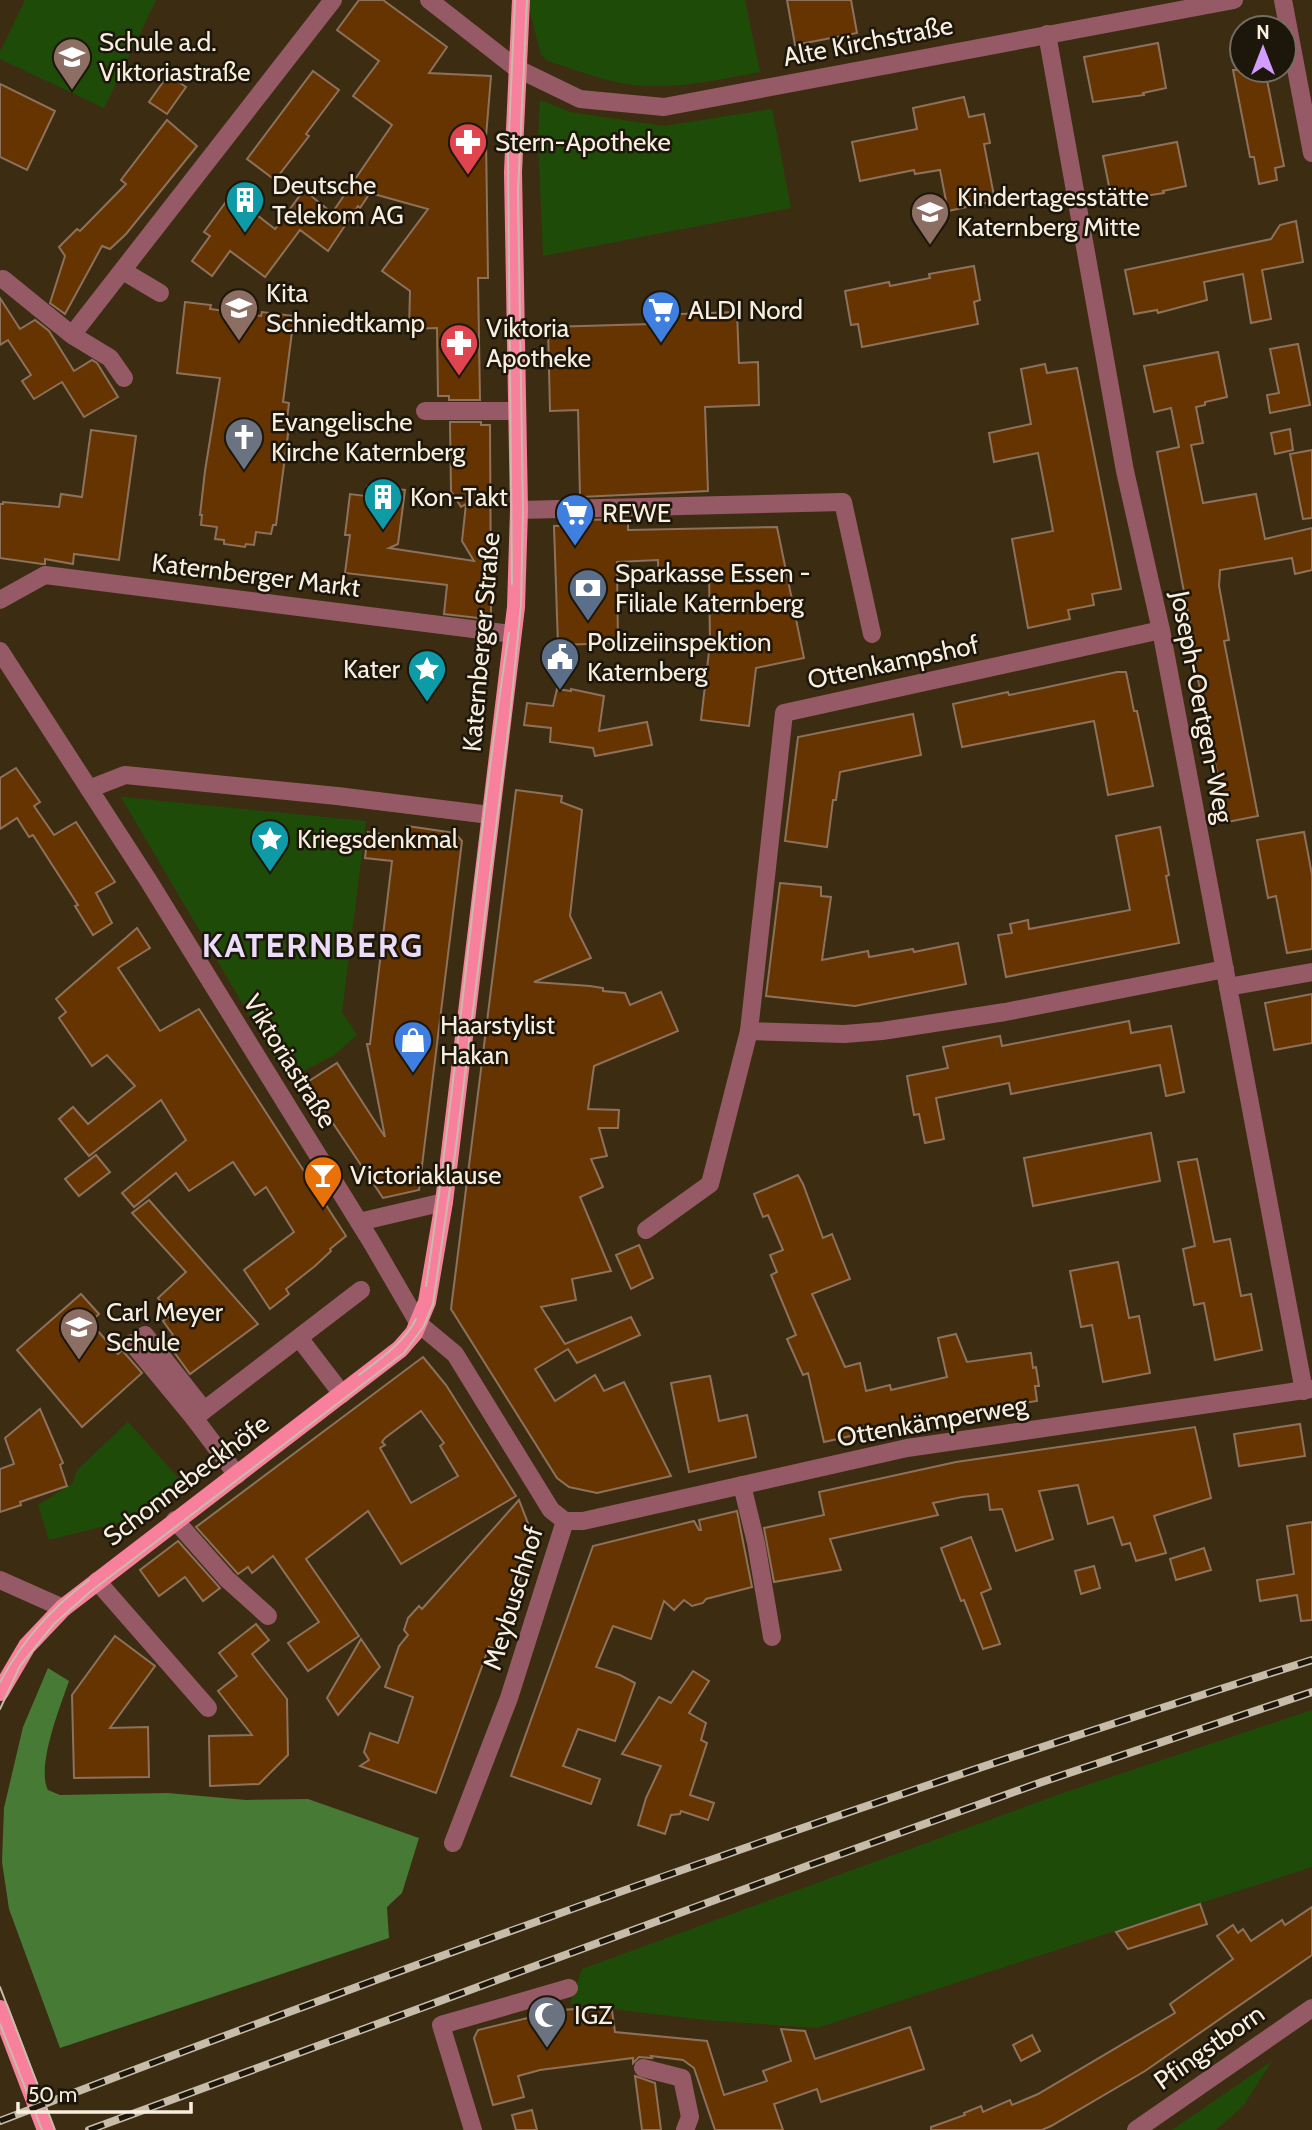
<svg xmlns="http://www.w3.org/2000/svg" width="1312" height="2130" font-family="Cabin,sans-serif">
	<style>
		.green { fill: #1f4b09 }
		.forest { fill: #477a34 }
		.building { fill: #653400; stroke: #8d715c; stroke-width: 2; fill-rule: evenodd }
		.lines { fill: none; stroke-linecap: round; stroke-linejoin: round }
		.minor { stroke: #955a66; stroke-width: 18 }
		.major { stroke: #f8809c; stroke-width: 18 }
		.tram { stroke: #c7bcaa; stroke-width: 2 }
		.rail-casing { stroke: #c7bcaa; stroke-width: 8 }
		.rail { stroke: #1d160b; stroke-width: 5; stroke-dasharray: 16; stroke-linecap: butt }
		.labels { text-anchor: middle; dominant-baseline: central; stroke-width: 5; stroke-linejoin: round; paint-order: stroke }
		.street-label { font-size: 26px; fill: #f9efe0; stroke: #1d160b }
		.poi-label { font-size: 26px; fill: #f9efe0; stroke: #1d160b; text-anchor: start }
		.district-label { font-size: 33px; font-weight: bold; letter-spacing: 2px; fill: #ebddf8; stroke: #1d160b }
	</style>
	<rect width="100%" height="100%" fill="#3c2d12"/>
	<g class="green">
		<polygon points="25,0 156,0 104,108 0,59 0,52"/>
		<path d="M527,0H745L760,72C716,80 671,91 626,84C599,79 573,69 548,61L541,55Z"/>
		<polygon points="540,100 570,112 664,126 772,109 791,208 543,256 538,138"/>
		<polygon points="121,797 366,821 342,1012 357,1035 333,1056 297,1074 281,1069"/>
		<polygon points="128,1422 182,1482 125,1521 49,1540 38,1505 73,1483 77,1470"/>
		<polygon points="1312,1710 1312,1867 817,2028 705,2020 570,2004 582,1969 1060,1794"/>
		<polygon points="1272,2061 1243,2106 1216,2130 1172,2130"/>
	</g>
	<path class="forest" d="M48,1668L69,1681C60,1707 36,1767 48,1790L60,1795L168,1793L246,1800L308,1799L419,1838L402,1893L387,1907L389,1938L60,2048L9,1909L2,1862L4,1808L23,1727Z"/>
	<g class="building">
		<polygon points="359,0 383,0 447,47 429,73 491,76 486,137 488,278 478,278 480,400 449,400 449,396 438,396 437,328 409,329 410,291 382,271 428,209 370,193 360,208 358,206 328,251 300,230 265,277 230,251 212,276 192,261 210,236 204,232 231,195 275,229 304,190 332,213 392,125 353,96 379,61 337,30"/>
		<polygon points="787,0 851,0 857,33 795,45"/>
		<polygon points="1158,43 1166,88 1143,93 1144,95 1093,102 1084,57"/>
		<polygon points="1233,70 1265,70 1284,166 1275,168 1277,180 1259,184 1254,157 1250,157"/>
		<polygon points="313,71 339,90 306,134 309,136 275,180 247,159"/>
		<polygon points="168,75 186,87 167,114 149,102"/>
		<polygon points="0,84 55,111 27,170 0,157"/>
		<polygon points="964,97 969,117 984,114 990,143 984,144 995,201 948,211 940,170 915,174 914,170 860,181 852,142 917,129 913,108"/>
		<polygon points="167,120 197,146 126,234 110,249 102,246 65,314 50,303 65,256 59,247 77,229 80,231 126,184 121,180"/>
		<polygon points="1177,142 1186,186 1163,191 1164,193 1112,201 1103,156"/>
		<polygon points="1296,221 1303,262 1262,270 1271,319 1251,323 1243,274 1204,282 1207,300 1158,313 1157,310 1134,314 1125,270 1271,239 1280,225"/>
		<polygon points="974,266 980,300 974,302 978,324 862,347 858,324 851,325 845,291 889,282 890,286 930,278 929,274"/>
		<polygon points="0,298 20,329 35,320 49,331 74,371 92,360 97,363 118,397 84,417 62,382 34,399 22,381 31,375 8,340 0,345"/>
		<polygon points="185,302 211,305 210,309 261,316 262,312 294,316 283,402 289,403 286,427 289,427 276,525 273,525 271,534 256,532 254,545 246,544 245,547 224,544 224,540 215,539 217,527 201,525 202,515 200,515 205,471 220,378 177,373"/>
		<polygon points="737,312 739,363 758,362 759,405 705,407 708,491 580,497 578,410 550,411 548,327 651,324 651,315"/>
		<polygon points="1298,344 1310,405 1270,413 1267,395 1279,393 1270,349"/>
		<polygon points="1218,352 1227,397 1205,402 1205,405 1196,407 1203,443 1191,445 1203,503 1256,494 1265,539 1312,528 1312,570 1295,574 1292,558 1220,570 1219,586 1229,640 1224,641 1258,816 1227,822 1194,660 1197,659 1157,452 1179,447 1171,408 1154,412 1144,366"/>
		<polygon points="1045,364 1047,373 1077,368 1121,589 1092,594 1094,605 1068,610 1070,619 1028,628 1012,539 1053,531 1048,504 1038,453 994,462 989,433 1031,424 1021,369"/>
		<polygon points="450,422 481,422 481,425 490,425 491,615 487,619 444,614 447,585 345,573 350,535 345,535 350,494 365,496 367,486 405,490 398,544 389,548 474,561 462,541 466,504 461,507 451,491"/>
		<polygon points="1290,429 1293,450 1275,454 1271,433"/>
		<polygon points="91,430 136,436 119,560 74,554 73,564 45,559 45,564 42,564 0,558 0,504 3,504 3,502 59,507 61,494 82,497"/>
		<polygon points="1312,450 1312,518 1303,519 1290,454"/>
		<polygon points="628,519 628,530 777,527 804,658 756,668 749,726 701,720 710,643 709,570 658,572 658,560 617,562 618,643 558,645 554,526 581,525 581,520"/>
		<polygon points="1117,672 1126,672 1134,711 1137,711 1153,786 1108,795 1094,721 962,747 953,704 1008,692 1009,695 1043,688"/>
		<polygon points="557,689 571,691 571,689 604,696 599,731 647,722 652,745 595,756 593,748 550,742 551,728 524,725 527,703 553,706"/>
		<polygon points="913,714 921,755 840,772 836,800 833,800 827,847 785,841 798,737"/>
		<polygon points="16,768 40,802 34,806 54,835 76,822 115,882 96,893 112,923 93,935 75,906 78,905 33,835 29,837 17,818 0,829 0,778"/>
		<polygon points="516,790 562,796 561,802 582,810 570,916 591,958 534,982 590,986 603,988 603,991 625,993 630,1005 661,992 678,1031 594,1066 588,1109 619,1110 618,1128 599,1128 607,1156 591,1159 603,1187 580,1197 611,1271 572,1279 576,1300 541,1307 565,1344 631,1317 640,1335 577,1363 568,1349 535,1369 555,1401 595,1375 604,1391 624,1382 671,1476 597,1493 569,1487 557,1478 451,1309"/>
		<polygon points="407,826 455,833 462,841 419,1190 383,1198 306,1083 337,1063 385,1137 367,1044 370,1044 392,861 365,858 368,832 406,837"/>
		<polygon points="1160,827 1169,875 1166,876 1179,943 1006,977 998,935 1012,933 1010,924 1028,920 1029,929 1130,910 1116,836"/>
		<polygon points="1304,832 1312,875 1312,949 1287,953 1276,896 1268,898 1257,840"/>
		<polygon points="780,883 821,887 821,896 831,897 822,960 868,951 869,957 913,949 914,952 958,943 966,984 855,1006 766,996"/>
		<polygon points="137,928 150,948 118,968 160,1031 199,1009 346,1236 330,1249 331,1251 315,1266 286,1289 289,1294 270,1309 244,1270 294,1232 266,1187 255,1195 233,1162 189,1191 176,1173 134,1207 122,1193 186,1140 161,1100 89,1156 59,1119 73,1107 88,1124 135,1086 107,1055 92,1066 59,1018 66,1012 56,999"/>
		<polygon points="1312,994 1312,1043 1274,1050 1265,1003"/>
		<polygon points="1129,1021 1131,1033 1171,1026 1184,1092 1166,1096 1160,1065 1011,1094 1009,1083 936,1098 944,1139 925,1143 919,1114 914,1115 907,1076 948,1068 943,1047 1000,1036 1002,1046"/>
		<polygon points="1151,1133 1160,1181 1033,1206 1024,1158"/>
		<polygon points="96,1155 110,1172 79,1196 65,1179"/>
		<polygon points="1197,1159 1214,1242 1230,1239 1241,1296 1251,1294 1262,1350 1215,1360 1204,1303 1194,1305 1183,1249 1195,1246 1178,1162"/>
		<polygon points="798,1175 803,1184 823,1238 832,1234 850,1279 812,1294 845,1367 860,1363 866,1391 890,1385 891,1390 947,1377 938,1338 956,1334 967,1362 1031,1353 1033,1368 1036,1367 1039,1386 1035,1386 1037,1401 948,1414 824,1442 808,1373 803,1375 787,1339 796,1335 771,1275 777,1272 770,1255 783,1250 768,1215 763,1217 754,1194"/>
		<polygon points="149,1200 258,1324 190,1374 166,1341 173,1335 163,1321 171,1315 158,1298 186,1272 132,1213"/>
		<polygon points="639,1245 653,1278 631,1289 616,1255"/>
		<polygon points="1118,1262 1129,1318 1139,1316 1150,1373 1103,1382 1092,1325 1081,1327 1070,1271"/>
		<polygon points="81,1294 99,1314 90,1322 118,1354 122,1350 142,1373 82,1427 17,1350"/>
		<path d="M423,1357L446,1385L516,1496L401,1564L368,1511L306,1559L359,1636L308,1671L288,1643L319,1622L273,1556L252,1573L248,1567L238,1574L196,1527ZM421,1411L444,1443L440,1446L458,1476L411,1503L380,1448L385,1445L382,1442L385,1438Z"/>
		<polygon points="710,1376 719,1421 747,1415 756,1457 689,1472 671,1383"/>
		<polygon points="40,1409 63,1463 60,1465 67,1486 20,1502 21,1505 0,1512 0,1469 14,1464 5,1438"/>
		<polygon points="1300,1424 1305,1456 1239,1466 1234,1434"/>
		<polygon points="1195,1427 1211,1498 1154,1516 1166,1553 1136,1561 1130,1543 1122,1545 1113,1517 1088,1524 1078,1485 1039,1491 1053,1539 1016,1551 1002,1509 990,1510 988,1494 962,1497 933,1503 938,1515 830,1539 841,1570 774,1582 764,1528 824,1515 819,1492 956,1462"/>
		<polygon points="519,1500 531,1531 531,1545 498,1650 489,1647 436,1793 360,1766 369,1760 364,1752 370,1733 398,1743 413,1697 385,1687 399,1646 408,1635 404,1630 408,1618 419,1606 422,1609"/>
		<polygon points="737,1511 752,1587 706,1599 703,1603 692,1606 684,1600 674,1610 664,1601 651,1639 613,1626 596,1667 620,1675 635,1683 615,1741 578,1729 563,1766 600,1779 591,1804 511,1776 593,1546 694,1521 699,1530 701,1530 699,1520"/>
		<polygon points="1312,1522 1312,1620 1301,1621 1297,1595 1260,1601 1257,1580 1294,1574 1287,1526"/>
		<polygon points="971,1537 991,1589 981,1593 1000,1644 983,1649 964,1600 961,1601 941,1548"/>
		<polygon points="178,1541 220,1588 203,1601 185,1577 159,1596 140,1570"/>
		<polygon points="1204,1548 1211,1570 1176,1580 1170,1559"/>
		<polygon points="1094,1566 1100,1588 1081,1594 1075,1571"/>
		<polygon points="256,1624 269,1640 252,1654 287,1699 288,1755 259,1784 210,1786 209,1736 252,1735 218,1691 237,1676 219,1653"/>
		<polygon points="115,1636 155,1666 110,1728 148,1727 149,1777 74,1778 72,1695"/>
		<polygon points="361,1639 380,1667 338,1715 327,1698"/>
		<polygon points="693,1671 709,1681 689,1713 706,1723 701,1740 707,1743 690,1795 714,1803 708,1820 681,1811 680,1814 671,1815 665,1834 638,1825 646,1798 661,1766 622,1754 659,1697 671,1703"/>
		<polygon points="1200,1904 1207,1924 1128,1949 1116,1932"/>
		<polygon points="1312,1907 1312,1955 1145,2071 1051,2126 1042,2130 931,2130 931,2127 965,2115 964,2113 981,2106 983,2112 1010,2100 1012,2105 1038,2094 1175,2013 1170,2004 1233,1959 1217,1936 1233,1925 1238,1933 1243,1929 1251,1941 1282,1920 1285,1925"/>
		<polygon points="590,2008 612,2011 615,2032 707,2041 724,2095 767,2081 763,2071 791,2061 781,2029 805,2031 815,2059 910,2027 924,2069 821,2102 817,2089 774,2104 783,2130 715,2130 694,2068 683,2060 651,2056 652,2058 639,2057 633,2063 633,2058 540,2070 518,2076 524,2097 493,2105 474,2038 478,2030 561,2010"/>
		<polygon points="1032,2035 1040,2051 1021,2061 1013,2045"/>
		<polygon points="635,2076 655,2083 661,2130 642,2130"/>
		<polygon points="532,2110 537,2130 516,2130 512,2115"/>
	</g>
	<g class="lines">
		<g class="minor">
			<polyline points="429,0 516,68 580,99 664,107 1234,0"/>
			<polyline points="1283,0 1312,153"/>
			<polyline points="1047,34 1125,471 1161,630 1304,1391"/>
			<polyline points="123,271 160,293"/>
			<polyline points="3,279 72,335 110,358 124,378"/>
			<polyline points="72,335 333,0"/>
			<polyline points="425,411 517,411"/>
			<polyline points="519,510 843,502 872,634"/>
			<polyline points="0,600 45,575 512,634"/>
			<polyline points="1161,630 784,713 749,1031 844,1034 882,1031 1005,1012 1225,969"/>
			<polyline points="0,651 148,880 372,1243 419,1324 455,1354 551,1510 565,1521"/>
			<polyline points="89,789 125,775 337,796 490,815"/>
			<polyline points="1228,987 1312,972"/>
			<polyline points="359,1222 444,1202"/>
			<polyline points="646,1230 710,1184 749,1031"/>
			<polyline points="145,1335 204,1410"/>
			<polyline points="300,1339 342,1394"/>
			<polyline points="132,1343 194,1418"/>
			<polyline points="237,1475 194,1418 361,1290"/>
			<polyline points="742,1485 756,1543 772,1637"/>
			<polyline points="175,1520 227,1579 268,1616"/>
			<polyline points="565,1521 583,1521 907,1448 1312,1389"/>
			<polyline points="0,1580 63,1608"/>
			<polyline points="97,1581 208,1708"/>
			<polyline points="453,1843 509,1698 565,1521"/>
			<polyline points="643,2068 682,2078 690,2117 685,2130"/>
			<polyline points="473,2130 441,2025 569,1988"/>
			<polyline points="1136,2130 1312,2008"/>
		</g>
		<g class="major">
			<polyline points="0,1692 27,1646 63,1608 400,1349 414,1333 427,1302 444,1202 516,607 519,510 513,172 521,0"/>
			<polyline points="0,2009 46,2130"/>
		</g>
		<g class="tram">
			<polyline points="512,584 508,153 515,0"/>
			<path d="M426,1286C459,1069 475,850 509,633"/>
			<path d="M359,1375C380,1359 404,1343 416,1319"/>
			<path d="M0,1682C22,1641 51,1608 89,1580"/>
			<polyline points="0,1709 20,1666 54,1624 90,1592 404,1353 424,1326 433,1304 455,1154 510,715 521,605 523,512 518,191 527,0"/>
			<polyline points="0,1987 55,2130"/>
			<polyline points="0,2024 42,2130"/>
		</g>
		<g class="rail-casing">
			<g id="rail">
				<path d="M0,2121C433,1955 869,1799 1312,1660"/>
				<polyline points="89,2130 810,1865 1042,1782 1312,1692"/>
			</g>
		</g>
		<use href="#rail" class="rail"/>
	</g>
	<defs>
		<g id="school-pin" transform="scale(2.0125)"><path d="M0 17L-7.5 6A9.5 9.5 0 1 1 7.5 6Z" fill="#8d6e63" stroke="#1d160b"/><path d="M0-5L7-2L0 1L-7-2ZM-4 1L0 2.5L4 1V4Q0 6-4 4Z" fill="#fff"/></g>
		<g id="pharmacy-pin" transform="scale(2.0125)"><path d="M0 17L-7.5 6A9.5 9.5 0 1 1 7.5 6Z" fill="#e0444e" stroke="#1d160b"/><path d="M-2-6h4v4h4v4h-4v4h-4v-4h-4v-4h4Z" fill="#fff"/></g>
		<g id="building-pin" transform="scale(2.0125)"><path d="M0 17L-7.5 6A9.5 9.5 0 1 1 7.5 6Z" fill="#0f9aa8" stroke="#1d160b"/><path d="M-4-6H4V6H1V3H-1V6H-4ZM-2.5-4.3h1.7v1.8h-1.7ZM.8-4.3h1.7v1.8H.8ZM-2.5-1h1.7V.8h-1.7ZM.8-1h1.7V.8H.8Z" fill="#fff"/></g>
		<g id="supermarket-pin" transform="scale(2.0125)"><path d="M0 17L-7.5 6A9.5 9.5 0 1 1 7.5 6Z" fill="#3f7fe0" stroke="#1d160b"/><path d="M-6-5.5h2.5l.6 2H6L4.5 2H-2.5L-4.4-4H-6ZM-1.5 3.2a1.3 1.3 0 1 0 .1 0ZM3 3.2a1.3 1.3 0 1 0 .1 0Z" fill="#fff"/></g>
		<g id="church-pin" transform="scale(2.0125)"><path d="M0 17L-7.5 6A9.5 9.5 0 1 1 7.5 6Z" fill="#6b7280" stroke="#1d160b"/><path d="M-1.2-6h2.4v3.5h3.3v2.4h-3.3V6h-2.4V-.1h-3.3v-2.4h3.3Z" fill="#fff"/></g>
		<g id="bank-pin" transform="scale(2.0125)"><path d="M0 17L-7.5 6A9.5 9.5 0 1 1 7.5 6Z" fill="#5c6f8a" stroke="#1d160b"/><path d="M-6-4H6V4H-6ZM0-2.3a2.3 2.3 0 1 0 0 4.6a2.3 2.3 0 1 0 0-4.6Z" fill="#fff"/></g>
		<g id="civic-pin" transform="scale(2.0125)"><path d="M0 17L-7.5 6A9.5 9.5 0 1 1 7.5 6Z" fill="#5c6f8a" stroke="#1d160b"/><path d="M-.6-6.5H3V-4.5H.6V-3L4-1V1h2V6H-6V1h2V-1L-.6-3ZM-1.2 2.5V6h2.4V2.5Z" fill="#fff"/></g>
		<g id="sight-pin" transform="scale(2.0125)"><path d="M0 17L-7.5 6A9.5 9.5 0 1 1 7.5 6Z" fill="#0f9aa8" stroke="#1d160b"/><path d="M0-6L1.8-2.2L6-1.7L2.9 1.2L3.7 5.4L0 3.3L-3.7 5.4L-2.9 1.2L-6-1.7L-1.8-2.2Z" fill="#fff"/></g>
		<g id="shop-pin" transform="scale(2.0125)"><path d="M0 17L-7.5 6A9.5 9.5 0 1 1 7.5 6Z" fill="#3f7fe0" stroke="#1d160b"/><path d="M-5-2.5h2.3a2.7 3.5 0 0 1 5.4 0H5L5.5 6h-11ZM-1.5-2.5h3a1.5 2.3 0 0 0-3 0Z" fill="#fff"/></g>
		<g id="bar-pin" transform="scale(2.0125)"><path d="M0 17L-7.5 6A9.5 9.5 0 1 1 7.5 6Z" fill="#e8710a" stroke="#1d160b"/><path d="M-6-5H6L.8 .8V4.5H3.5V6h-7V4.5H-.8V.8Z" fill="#fff"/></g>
		<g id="mosque-pin" transform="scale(2.0125)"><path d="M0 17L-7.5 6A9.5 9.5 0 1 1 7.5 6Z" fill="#6b7280" stroke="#1d160b"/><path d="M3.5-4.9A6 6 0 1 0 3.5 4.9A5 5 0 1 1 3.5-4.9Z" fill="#fff"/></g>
	</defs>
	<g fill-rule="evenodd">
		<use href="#school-pin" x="72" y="57"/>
		<use href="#pharmacy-pin" x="468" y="142"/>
		<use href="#building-pin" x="245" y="200"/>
		<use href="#school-pin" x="930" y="212"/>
		<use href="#school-pin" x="239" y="308"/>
		<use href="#supermarket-pin" x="661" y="310"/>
		<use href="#pharmacy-pin" x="459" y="343"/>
		<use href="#church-pin" x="244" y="437"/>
		<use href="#building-pin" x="383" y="497"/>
		<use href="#supermarket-pin" x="575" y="513"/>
		<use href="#bank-pin" x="588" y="588"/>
		<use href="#civic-pin" x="560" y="657"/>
		<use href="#sight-pin" x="427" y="669"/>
		<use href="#sight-pin" x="270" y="839"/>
		<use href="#shop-pin" x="413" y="1040"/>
		<use href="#bar-pin" x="323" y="1175"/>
		<use href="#school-pin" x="79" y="1327"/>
		<use href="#mosque-pin" x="547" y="2015"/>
	</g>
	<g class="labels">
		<g class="street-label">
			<text transform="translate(868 41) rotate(-11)">Alte Kirchstraße</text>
			<text transform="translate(256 575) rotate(7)">Katernberger Markt</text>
			<text transform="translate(481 642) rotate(-85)">Katernberger Straße</text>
			<text transform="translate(893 662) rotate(-12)">Ottenkampshof</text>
			<text transform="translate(1202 707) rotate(79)">Joseph-Oertgen-Weg</text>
			<text transform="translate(290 1061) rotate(58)">Viktoriastraße</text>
			<text transform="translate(932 1421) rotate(-10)">Ottenkämperweg</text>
			<text transform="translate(186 1480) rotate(-37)">Schonnebeckhöfe</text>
			<text transform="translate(513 1598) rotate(-73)">Meybuschhof</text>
			<text transform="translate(1209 2047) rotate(-35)">Pfingstborn</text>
		</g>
		<g class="poi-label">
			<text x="99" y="42">Schule a.d.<tspan x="99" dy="30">Viktoriastraße</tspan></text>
			<text x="495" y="142">Stern-Apotheke</text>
			<text x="272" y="185">Deutsche<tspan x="272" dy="30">Telekom AG</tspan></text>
			<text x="957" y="197">Kindertagesstätte<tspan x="957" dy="30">Katernberg Mitte</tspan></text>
			<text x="266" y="293">Kita<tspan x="266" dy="30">Schniedtkamp</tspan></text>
			<text x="688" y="310">ALDI Nord</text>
			<text x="486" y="328">Viktoria<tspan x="486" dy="30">Apotheke</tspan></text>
			<text x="271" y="422">Evangelische<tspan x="271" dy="30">Kirche Katernberg</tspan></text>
			<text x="410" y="497">Kon-Takt</text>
			<text x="602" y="513">REWE</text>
			<text x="615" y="573">Sparkasse Essen -<tspan x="615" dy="30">Filiale Katernberg</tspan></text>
			<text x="587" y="642">Polizeiinspektion<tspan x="587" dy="30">Katernberg</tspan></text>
			<text x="400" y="669" text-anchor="end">Kater</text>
			<text x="297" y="839">Kriegsdenkmal</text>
			<text x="440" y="1025">Haarstylist<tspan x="440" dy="30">Hakan</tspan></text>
			<text x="350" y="1175">Victoriaklause</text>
			<text x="106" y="1312">Carl Meyer<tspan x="106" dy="30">Schule</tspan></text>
			<text x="574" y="2015">IGZ</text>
		</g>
		<g class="district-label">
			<text x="313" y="945">KATERNBERG</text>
		</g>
	</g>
	<g transform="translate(1263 49)"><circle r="33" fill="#1d160b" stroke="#756d60" stroke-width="2"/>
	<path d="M0-5L12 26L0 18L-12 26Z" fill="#d29dfd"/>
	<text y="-10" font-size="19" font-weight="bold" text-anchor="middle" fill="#f9efe0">N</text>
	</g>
	<path d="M18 2102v10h173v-10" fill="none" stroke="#f9efe0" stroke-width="3.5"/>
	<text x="28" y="2102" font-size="21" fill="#f9efe0" stroke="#1d160b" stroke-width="5" paint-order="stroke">50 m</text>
</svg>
